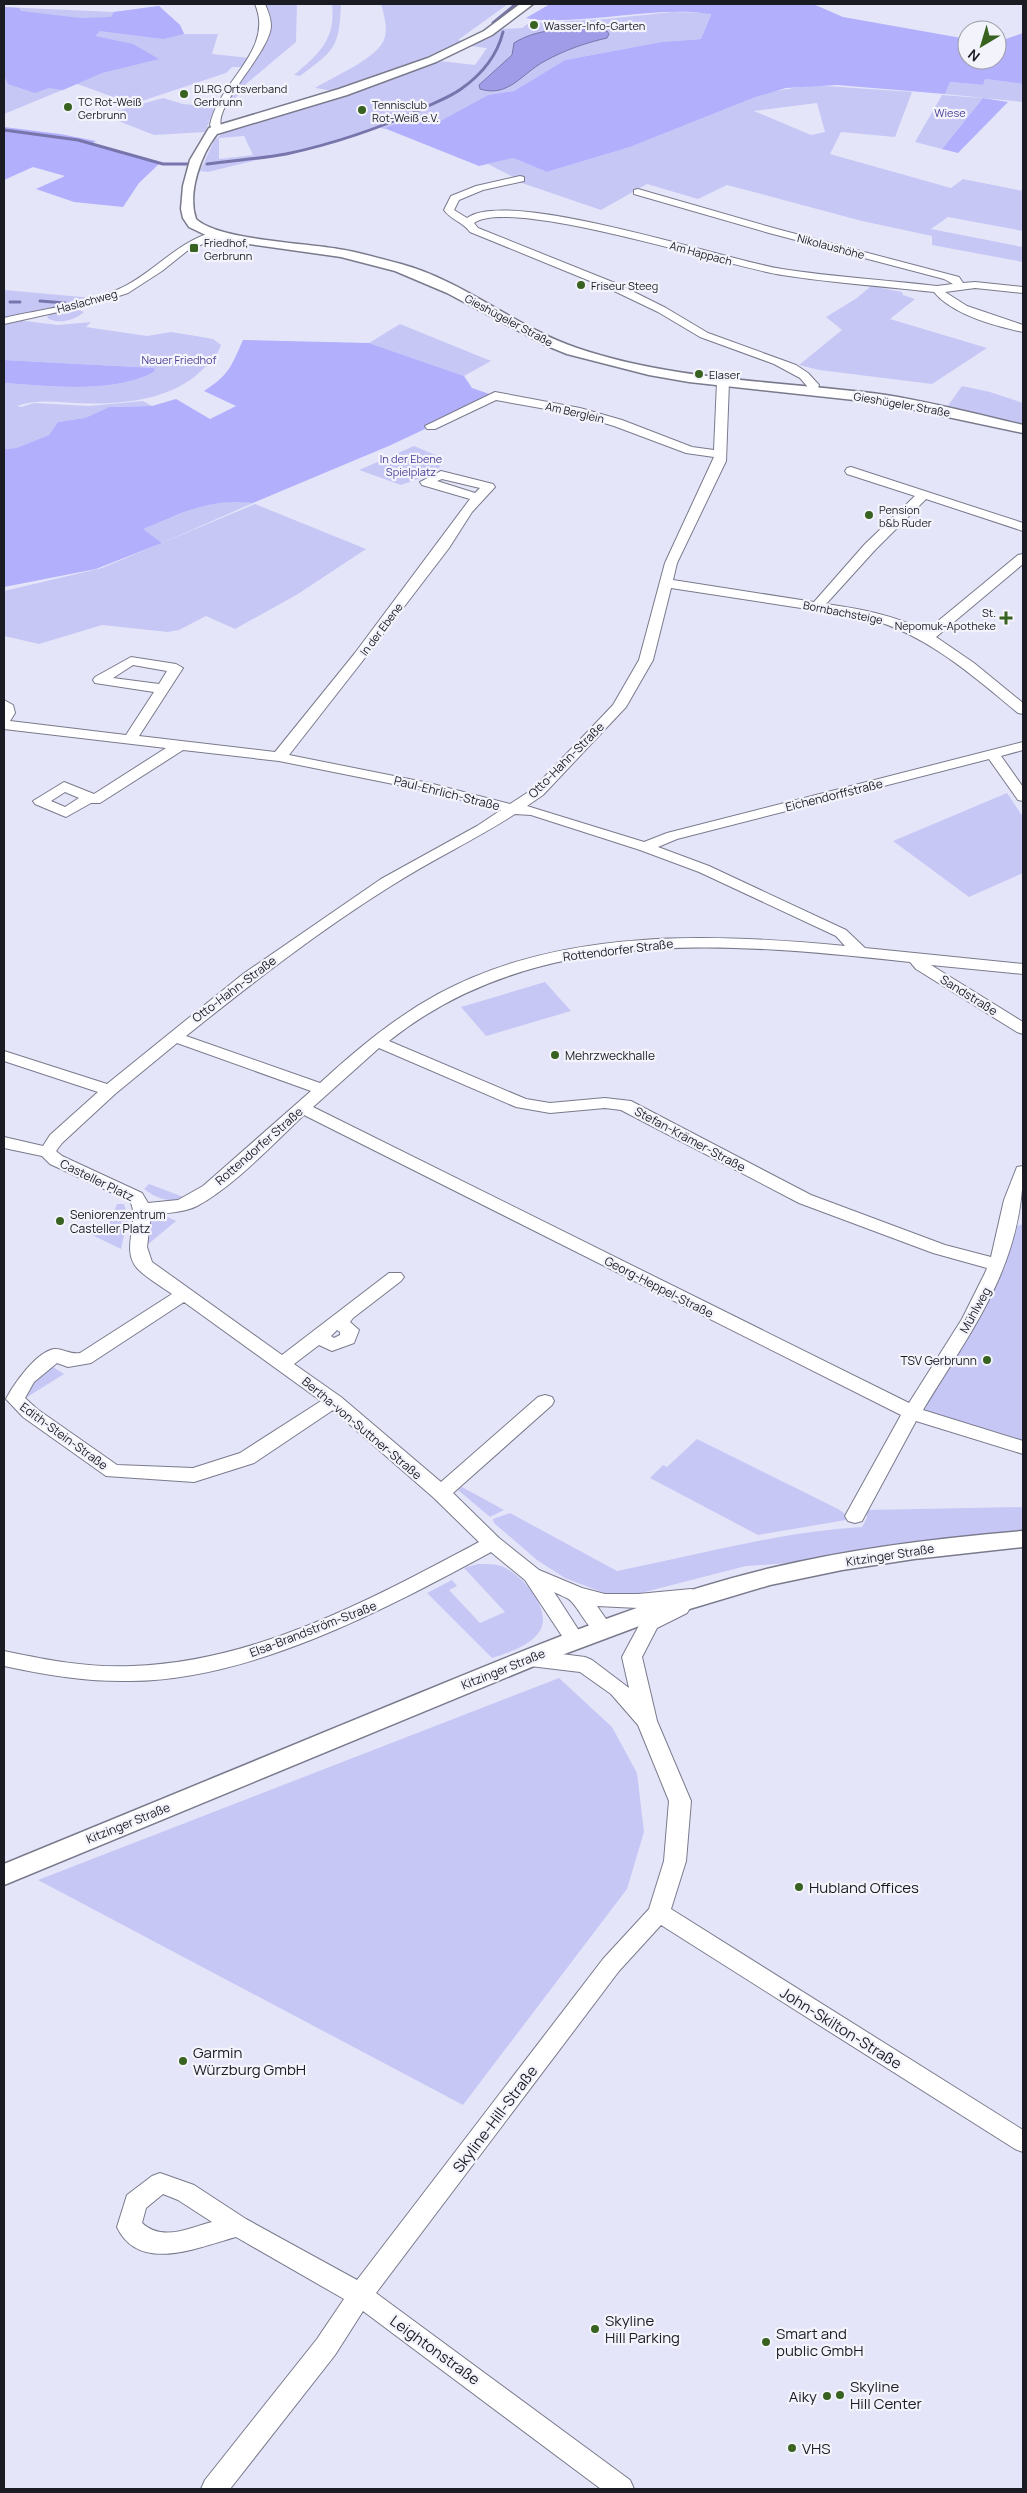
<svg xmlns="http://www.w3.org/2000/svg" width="1027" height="2493" font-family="Manrope,sans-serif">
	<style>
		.green { fill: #c7c7f6; fill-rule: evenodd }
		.forest { fill: #b2affc }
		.water { fill: #a09ce7; stroke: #7875ac }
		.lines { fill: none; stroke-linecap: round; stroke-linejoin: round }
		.stream { stroke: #7875ac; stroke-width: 3 }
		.minor-casing { stroke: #7a7a8d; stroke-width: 2 }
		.tertiary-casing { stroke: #7a7a8d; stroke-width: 3 }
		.minor { fill: #fff; fill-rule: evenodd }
		.tertiary { fill: #fff; fill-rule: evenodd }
		.poi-dot { fill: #38621f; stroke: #f3f3fc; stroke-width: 2 }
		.labels { text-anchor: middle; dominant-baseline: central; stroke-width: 4.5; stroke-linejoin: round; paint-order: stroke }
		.far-poi-label { font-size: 11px; fill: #1b1b23; stroke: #f3f3fc; text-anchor: start }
		.far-park-label { font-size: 11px; fill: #4d4098; stroke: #f3f3fc }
		.far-street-label { font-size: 11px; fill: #1b1b23; stroke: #f3f3fc }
		.street-label { font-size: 12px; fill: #1b1b23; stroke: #f3f3fc }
		.poi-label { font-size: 12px; fill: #1b1b23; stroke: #f3f3fc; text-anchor: start }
		.near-poi-label { font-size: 15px; fill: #1b1b23; stroke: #f3f3fc; text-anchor: start }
		.near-street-label { font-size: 15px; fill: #1b1b23; stroke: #f3f3fc }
	</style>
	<rect width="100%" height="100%" fill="#e5e5fa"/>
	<g class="green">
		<path d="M263,4H297L296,42L247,83L234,100L230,99C243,66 284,44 263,4Z"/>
		<path d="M332,4H341C339,48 335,50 300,76L294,75C319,54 336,39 332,4Z"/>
		<path d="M381,4H508L458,40L467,42L449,51L339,92L315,88C333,77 373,60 383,42C389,31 384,15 381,4Z"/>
		<polygon points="158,6 180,25 184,34 218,34 212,54 250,58 243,67 232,67 226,73 133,104 77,84 4,114 4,7 114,12"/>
		<path d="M672,12L711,13L701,39L661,42L565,60L514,91L488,95L440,121L421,116L384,129L379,127L334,141L208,172L200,171L214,141L226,130L337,99L440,61L475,65L487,48L470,46L502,29L522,28L532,21L554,25L566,21L606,19ZM244,136L253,155L219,159V138Z"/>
		<polygon points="985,79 1023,84 1023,102 945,94 950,82 982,85"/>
		<path d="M813,85L912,92L895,137L841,132L830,154L951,188L963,179L1023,191V231L948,217L931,229L1023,247V262L932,245V236L862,221L727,185L698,199L647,184L601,210L513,180L517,179L488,164L513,158L547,172L630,147L769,92ZM817,103L825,132L811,135L754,111Z"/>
		<polygon points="942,95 983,98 942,149 915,142"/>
		<polygon points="163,98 183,104 215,107 205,132 154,135 103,115"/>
		<polygon points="871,286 902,292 903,295 915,299 890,319 987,348 932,384 819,370 799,365 842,330 826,317 857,298"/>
		<polygon points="4,290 93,298 4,318"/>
		<path d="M74,308L84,312C75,320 59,325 47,318L50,313Z"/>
		<path d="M17,320L58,325L91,322L86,327L147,336L171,332L196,336L213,339L221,345C217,357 210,363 201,371C169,402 116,405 74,403C55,402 36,399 17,406L21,407L34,403L89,406L143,401L152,406L109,407L85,418L58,422L49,435L16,448L4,449V383C48,386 114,394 154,372L155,368L4,360V322Z"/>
		<polygon points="400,324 491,361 464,376 369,343"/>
		<polygon points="962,386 990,392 1023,403 1023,424 947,407"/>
		<polygon points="414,446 438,456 428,461 441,466 429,475 401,485 359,470"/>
		<polygon points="237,501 253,503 162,543 142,529 205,504"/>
		<polygon points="255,504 366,549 298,594 235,629 206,616 179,630 168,632 102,625 39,644 4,636 4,591 102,568"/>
		<polygon points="1007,793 1023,817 1023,873 969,897 893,841"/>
		<polygon points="545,982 571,1011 486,1036 461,1007"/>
		<path d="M149,1184L186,1198C170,1203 157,1199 144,1189Z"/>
		<polygon points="117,1204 124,1204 128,1219 121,1249 90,1234 87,1230 92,1228 99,1230 107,1229"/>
		<polygon points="164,1215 176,1221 146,1246 150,1222"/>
		<polygon points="1023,1224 1023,1443 920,1411 1005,1267 1014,1227"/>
		<polygon points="53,1367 64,1374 24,1399 38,1371"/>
		<polygon points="697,1439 838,1509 844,1513 846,1520 758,1535 650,1478 663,1465 667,1467"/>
		<polygon points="462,1487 504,1510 490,1517 458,1490"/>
		<path d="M1023,1507V1530L949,1538L803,1562L746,1566L633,1595L607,1594L565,1578L537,1560L494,1523L493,1519L510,1513L617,1571C698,1555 778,1532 862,1527L867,1518L866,1510Z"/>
		<path d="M478,1564C486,1564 494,1564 501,1566C521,1573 551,1608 541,1629C533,1645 508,1653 492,1658L427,1593L452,1580L457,1586L449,1590L480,1623L505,1612L464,1568Z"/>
		<polygon points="559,1678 612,1727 637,1773 644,1832 627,1889 463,2105 38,1880"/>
	</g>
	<g class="forest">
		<path d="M550,4H813L843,17L967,39V60H997V42L1023,33V84L985,79L983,85L950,82L945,94L837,85L786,88L756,97L630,147L547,172L513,158L479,166L384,128L421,116L440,121L488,95L514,91L565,60L661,42L701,39L711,14C662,7 613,19 564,20C551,20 538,21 526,18Z"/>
		<polygon points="159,6 180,25 184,34 163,39 100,31 95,36 133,44 159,59 102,73 63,90 49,88 35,93 8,84 4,75 4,7 19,8 21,11 81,18 111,17 114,12"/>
		<polygon points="983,98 1008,102 958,153 942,149"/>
		<polygon points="4,127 60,134 96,141 91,144 160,163 139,183 123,207 74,202 36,189 65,176 33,167 4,180"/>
		<path d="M243,340L369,343L464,376L472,388L495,396L391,445L253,503C208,498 183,513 143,529L162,543L96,569L4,587V449L16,448L49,435L58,422L85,418L109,407L152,406L176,399L210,419L236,406L204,391C229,375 231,367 243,340Z"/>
		<path d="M4,360L155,368L154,372C114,394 49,386 4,383Z"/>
	</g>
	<path class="water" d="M588,27L607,31L609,34L607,38C585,43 565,50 545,61C522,73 509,98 480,89L479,85L512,55L514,43C536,29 563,29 588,27Z"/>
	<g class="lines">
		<g class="stream">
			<polyline points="493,23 516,4"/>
			<polyline points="4,130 78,140 163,164 188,164"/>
			<path d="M207,164C233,160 260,159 286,154C333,144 380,128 424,108C436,102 450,97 461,89C481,75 497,56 503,32"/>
			<polyline points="40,301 65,303"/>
			<polyline points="10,302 20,302"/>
		</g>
		<g class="minor-casing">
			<g id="minor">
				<path d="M255,4H265C268,11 271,18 271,26C270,53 210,109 222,128L213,130L210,125C219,81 275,50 255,4Z"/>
				<path d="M520,176L524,177V181L483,190L459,200L454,210L467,218C508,187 725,260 782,269C833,277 886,280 937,286L953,284L944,279L769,233L634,194V190L638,189L777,229L959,277L963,283L975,282L1023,287V293L975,288L945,292L967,306L1023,325V332C995,326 953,315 934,292C883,286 832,283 782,275C729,267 510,196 474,223L478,228L620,285L666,308L708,333L796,365L808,373L819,385L816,394H808L807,386L800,378L774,364L700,337L658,312L612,290L470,232C463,222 451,220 444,210L451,196L476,186Z"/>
				<path d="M214,232L219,235L218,237L187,251L162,271L128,293L94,304L4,324V318C42,309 84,305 119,289C153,274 177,241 214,232Z"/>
				<path d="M723,378L729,382L726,461L677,563L673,580L814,602L865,544L915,496L847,474L845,471L847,468L851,467L1023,523V531L926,499L875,550L826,604C861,609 894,615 926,631L1018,555L1023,554V564L936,637L974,663L1023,703V714L1018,713C971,674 926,634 866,618L671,588L653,660L626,707L543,795L527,806L644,842L667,833L1023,742V750L1001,756L1023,787V801L1018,800L989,759L677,839L658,847L709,866L846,930L865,948L1023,964V974L931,965L1023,1022V1034L1017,1032L916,969L910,962C734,943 536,923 389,1041L526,1099L550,1103L605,1098L631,1101L811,1195L945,1245L991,1257L1004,1200L1017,1167L1023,1166C1023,1265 972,1329 923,1410L1023,1441V1454L916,1421L862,1521L855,1523L848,1521L845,1516L901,1415L304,1115C273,1144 233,1187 197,1206C183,1213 166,1213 151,1214L147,1247L152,1262L282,1355L389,1273H401L404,1277L401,1281L353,1318L350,1322L359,1330L354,1343L332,1351L319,1345L294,1364L341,1397L441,1482L538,1397L545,1395L552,1397L554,1401L552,1405L453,1493L499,1538L539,1570L582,1588L605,1594H638L691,1589L698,1591L701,1596L698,1601L687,1604L690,1608L687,1613L657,1628L642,1657L657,1721L691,1801L686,1861L671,1909L1023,2130V2152L1015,2149L661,1925L619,1971L376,2293L630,2480L634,2489H601L363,2311L335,2355L230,2489H201L205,2480L317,2339L344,2299L236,2237C199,2247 139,2274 117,2227L127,2195L152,2176L160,2173L194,2185L246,2219L357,2280L603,1959L649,1909L664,1861L669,1801L638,1725L611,1694L580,1672L530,1666L523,1663L520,1658L523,1653L530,1650L585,1657L592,1660L629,1688L622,1657L643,1618L668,1605L638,1608L597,1606L613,1629L610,1634C591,1640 583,1613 571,1601C567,1597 559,1595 554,1592L585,1640L582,1645L575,1647L568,1645L525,1580L491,1552C386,1609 252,1680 131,1681C87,1682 46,1675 4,1666V1651C47,1660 88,1668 132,1666C256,1662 372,1599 479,1542L434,1498L333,1410L254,1463L194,1482L106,1476L23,1417L6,1399C14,1384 36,1352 54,1349C63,1348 70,1355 80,1353L172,1294C161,1286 146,1278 137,1268C120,1248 141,1221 130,1201L50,1164L42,1156L4,1148V1137L43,1146L50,1135L98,1092L4,1061V1051L107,1084L243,974L381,879L477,826L501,810L428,791L279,761L183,750L100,803H91L66,817L35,804L33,801L64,782L94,794L166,748L4,729V700L13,705L15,713L10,721L126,735L154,692L95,683L93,680L95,677L131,657L176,664L183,668L139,736L275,752L355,653L470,499L422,485L420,482L441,471L493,484L495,487L472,512L449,548L364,659L289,755L429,783L510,804L533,789L613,705L639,660L665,563L714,457L686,453L614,426L574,414L496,400L435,429H427L425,426L495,392L580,408L622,420L692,447L714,450L717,382ZM442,479L480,488L475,493L437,481ZM133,665L167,671L159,684L113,678ZM65,792L79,798L65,807L51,801ZM515,814L531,815L640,850L699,872L836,936L845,946C712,933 559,928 438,994C394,1018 356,1050 320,1083L186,1036C252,983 319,931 391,886C431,860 475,840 515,814ZM177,1043L311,1091L203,1186L178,1200L148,1203L142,1193L62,1156L56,1151L62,1143L115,1094ZM379,1048L516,1107L550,1113L605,1108L621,1110L799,1203L933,1253L987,1268L985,1273L962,1319L909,1403L313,1107ZM184,1302L321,1401L240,1453L193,1468L117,1465L37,1409L25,1398L34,1382L57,1363L68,1367L91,1363ZM337,1330L340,1332V1335L334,1338L331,1336ZM163,2194L178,2200L212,2222C188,2228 163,2242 142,2223L146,2208Z"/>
			</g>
		</g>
		<g class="tertiary-casing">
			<g id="tertiary">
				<path d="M520,4H533L492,35L436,62L347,95L217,134C201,154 187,193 196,219C218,240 305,243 338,249C359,252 381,259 401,264C464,281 515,327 577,348C674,381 779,381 879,394C927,401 976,414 1023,425V433L882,403L689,382L649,375L567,354L545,345L447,293L395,271L341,257L214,239L189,227L183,218L181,209L183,186L190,160L209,128L339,89L428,58L484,31Z"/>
				<path d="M1023,1531V1547L914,1559L842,1570L770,1585L666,1616L551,1659L4,1885V1864C143,1807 281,1750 420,1693C535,1646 650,1597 771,1568C854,1548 938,1538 1023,1531Z"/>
			</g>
		</g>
		<use href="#minor" class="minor"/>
		<use href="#tertiary" class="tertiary"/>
	</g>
	<g class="poi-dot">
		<circle cx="534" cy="25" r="5"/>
		<circle cx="184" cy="94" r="5"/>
		<circle cx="68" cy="107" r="5"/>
		<circle cx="362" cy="110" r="5"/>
		<rect x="189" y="243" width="10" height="10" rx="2.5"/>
		<circle cx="581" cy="285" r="5"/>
		<circle cx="699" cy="374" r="5"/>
		<circle cx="869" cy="515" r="5"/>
		<path d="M1003.5 610.5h5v5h5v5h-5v5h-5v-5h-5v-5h5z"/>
		<circle cx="555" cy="1055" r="5"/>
		<circle cx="60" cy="1221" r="5"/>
		<circle cx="987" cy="1360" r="5"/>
		<circle cx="799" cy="1887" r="5"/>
		<circle cx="183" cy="2061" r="5"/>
		<circle cx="595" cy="2329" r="5"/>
		<circle cx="766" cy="2342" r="5"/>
		<circle cx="840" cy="2395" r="5"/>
		<circle cx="827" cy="2396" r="5"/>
		<circle cx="792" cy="2448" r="5"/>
	</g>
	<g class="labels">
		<g class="far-poi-label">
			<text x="544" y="25">Wasser-Info-Garten</text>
			<text x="194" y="88">DLRG Ortsverband<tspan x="194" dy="13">Gerbrunn</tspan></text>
			<text x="78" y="101">TC Rot-Weiß<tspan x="78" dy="13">Gerbrunn</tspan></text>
			<text x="372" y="104">Tennisclub<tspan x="372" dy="13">Rot-Weiß e.V.</tspan></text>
			<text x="204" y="242">Friedhof,<tspan x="204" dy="13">Gerbrunn</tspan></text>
			<text x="591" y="285">Friseur Steeg</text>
			<text x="709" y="374">Elaser</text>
			<text x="879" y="509">Pension<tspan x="879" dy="13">b&amp;b Ruder</tspan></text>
			<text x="996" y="612" text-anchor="end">St.<tspan x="996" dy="13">Nepomuk-Apotheke</tspan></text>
		</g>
		<g class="far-park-label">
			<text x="950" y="112">Wiese</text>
			<text x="179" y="359">Neuer Friedhof</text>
			<text x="411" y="458">In der Ebene<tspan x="411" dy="13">Spielplatz</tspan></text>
		</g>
		<g class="far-street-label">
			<text transform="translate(831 246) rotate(15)">Nikolaushöhe</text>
			<text transform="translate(701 253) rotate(15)">Am Happach</text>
			<text transform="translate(87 301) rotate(-15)">Haslachweg</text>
			<text transform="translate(509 320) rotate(28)">Gieshügeler Straße</text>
			<text transform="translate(902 404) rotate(10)">Gieshügeler Straße</text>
			<text transform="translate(575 412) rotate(13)">Am Berglein</text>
			<text transform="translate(843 612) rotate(11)">Bornbachsteige</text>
			<text transform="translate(381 629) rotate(-53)">In der Ebene</text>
		</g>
		<g class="street-label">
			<text transform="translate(566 760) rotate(-45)">Otto-Hahn-Straße</text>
			<text transform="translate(447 793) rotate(14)">Paul-Ehrlich-Straße</text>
			<text transform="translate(834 795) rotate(-14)">Eichendorffstraße</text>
			<text transform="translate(618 950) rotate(-7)">Rottendorfer Straße</text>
			<text transform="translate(234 989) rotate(-37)">Otto-Hahn-Straße</text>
			<text transform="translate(969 995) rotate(32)">Sandstraße</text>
			<text transform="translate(690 1139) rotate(28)">Stefan-Krämer-Straße</text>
			<text transform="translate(259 1146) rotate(-41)">Rottendorfer Straße</text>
			<text transform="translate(97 1180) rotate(26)">Casteller Platz</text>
			<text transform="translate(659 1287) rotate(27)">Georg-Heppel-Straße</text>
			<text transform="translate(975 1310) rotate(-61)">Mühlweg</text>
			<text transform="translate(362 1428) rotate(40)">Bertha-von-Suttner-Straße</text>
			<text transform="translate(64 1436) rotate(36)">Edith-Stein-Straße</text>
			<text transform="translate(890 1555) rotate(-9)">Kitzinger Straße</text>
			<text transform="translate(313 1629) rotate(-21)">Elsa-Brandström-Straße</text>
			<text transform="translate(503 1669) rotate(-22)">Kitzinger Straße</text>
			<text transform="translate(128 1823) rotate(-22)">Kitzinger Straße</text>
		</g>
		<g class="poi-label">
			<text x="565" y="1055">Mehrzweckhalle</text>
			<text x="70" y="1214">Seniorenzentrum<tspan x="70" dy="14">Casteller Platz</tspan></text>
			<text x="977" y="1360" text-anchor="end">TSV Gerbrunn</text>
		</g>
		<g class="near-poi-label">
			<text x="809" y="1887">Hubland Offices</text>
			<text x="193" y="2052">Garmin<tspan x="193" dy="17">Würzburg GmbH</tspan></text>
			<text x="605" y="2320">Skyline<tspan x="605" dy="17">Hill Parking</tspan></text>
			<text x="776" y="2333">Smart and<tspan x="776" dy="17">public GmbH</tspan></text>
			<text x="850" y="2386">Skyline<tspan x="850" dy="17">Hill Center</tspan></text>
			<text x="817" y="2396" text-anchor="end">Aiky</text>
			<text x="802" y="2448">VHS</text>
		</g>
		<g class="near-street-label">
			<text transform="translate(841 2028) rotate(32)">John-Skilton-Straße</text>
			<text transform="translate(495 2119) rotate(-53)">Skyline-Hill-Straße</text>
			<text transform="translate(435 2350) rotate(36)">Leightonstraße</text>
		</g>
	</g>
	<rect width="1027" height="2493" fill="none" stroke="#1b1b23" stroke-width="10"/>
	<g transform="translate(982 45) rotate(218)"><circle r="24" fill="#f3f3fc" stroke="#9d9da5"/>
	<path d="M0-4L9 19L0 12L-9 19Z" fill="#38621f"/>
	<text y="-8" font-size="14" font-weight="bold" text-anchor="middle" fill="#1b1b23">N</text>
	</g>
</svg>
